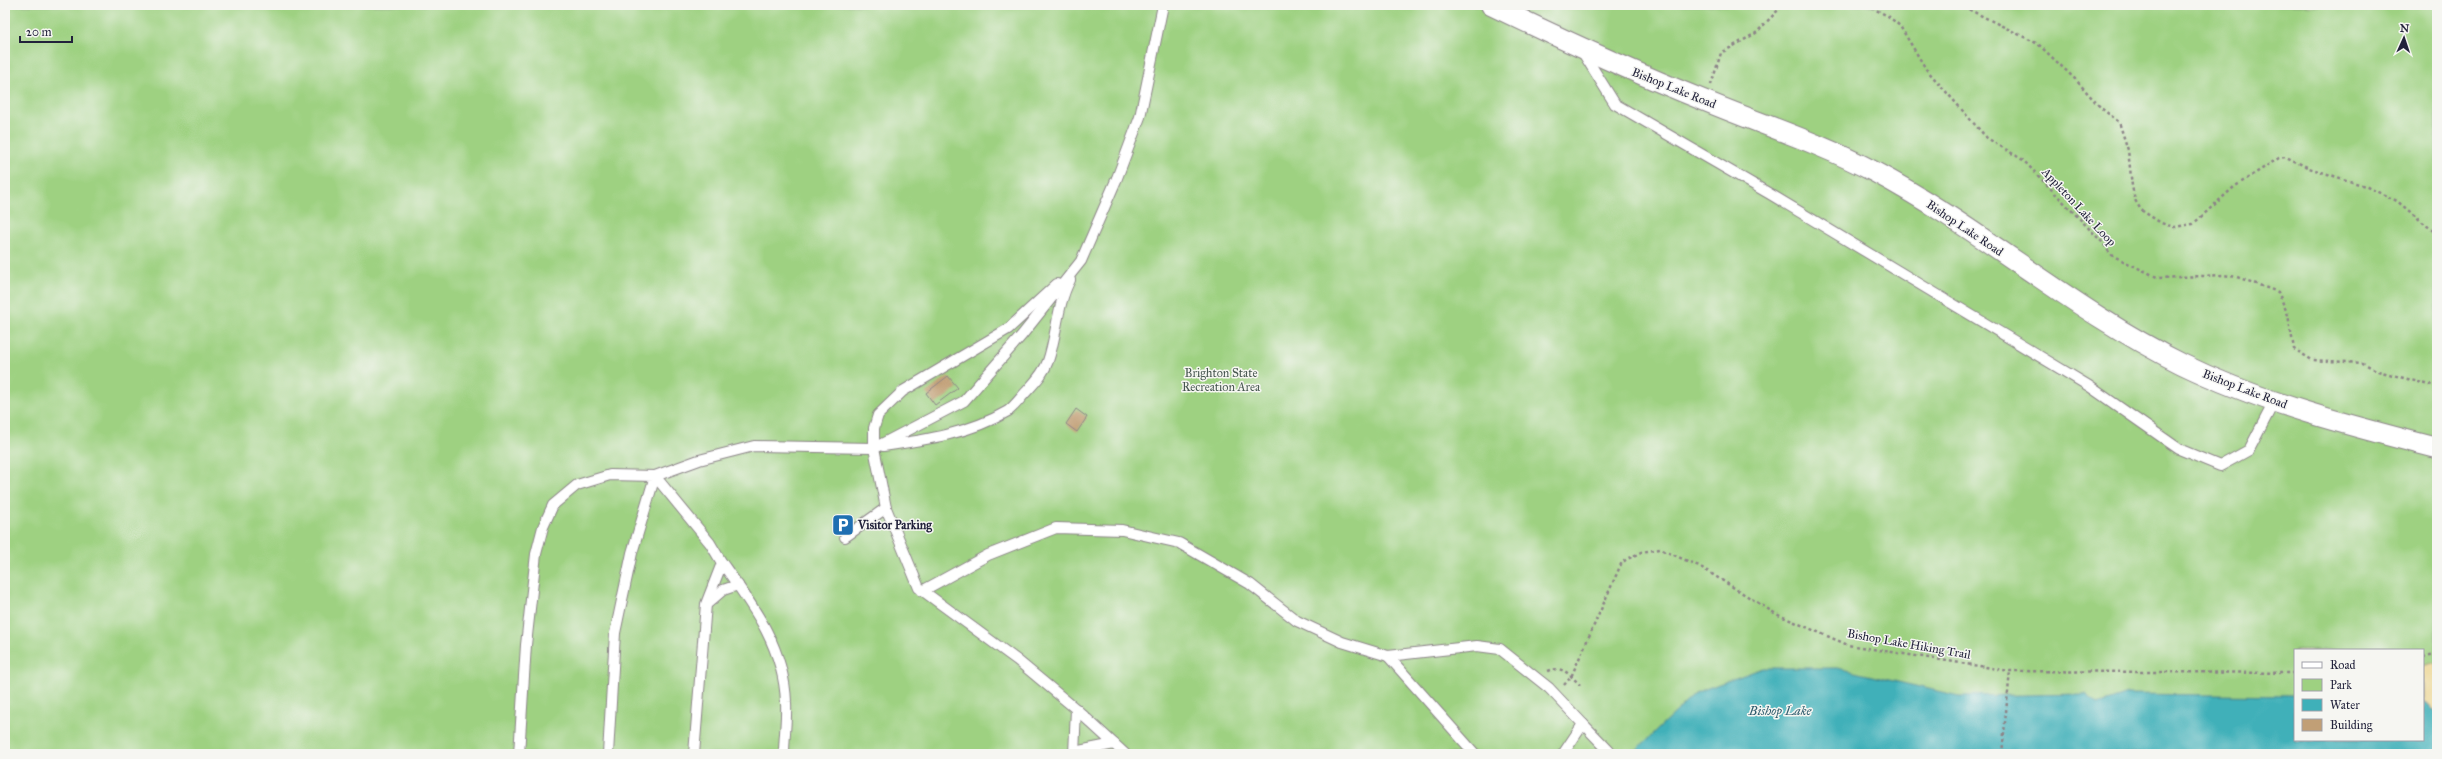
<svg xmlns="http://www.w3.org/2000/svg" width="2442" height="759" font-family="'IM FELL Great Primer',serif">
	<style>
		.green { fill: #9ed181; stroke: #607a5e; fill-rule: evenodd }
		.sand { fill: #eeda9e; stroke: #887e6c }
		.water { fill: #3fb0b9; stroke: #30697a }
		.building { fill: #c19f76 }
		.lines { fill: none; stroke-linecap: round; stroke-linejoin: round }
		.lane-casing { stroke: #8c8488; stroke-width: 12 }
		.street-casing { stroke: #8c8488; stroke-width: 22 }
		.path { stroke: #8c8488; stroke-width: 2.5; stroke-dasharray: 3 3; stroke-linecap: butt }
		.lane { stroke: #fff; stroke-width: 10 }
		.street { stroke: #fff; stroke-width: 20 }
		.labels { text-anchor: middle; dominant-baseline: central; stroke-width: 3; stroke-linejoin: round; paint-order: stroke }
		.street-label { font-size: 12px; fill: #22223b; stroke: #f6f6f2 }
		.park-label { font-size: 12px; fill: #475750; stroke: #f6f6f2 }
		.poi-label { font-size: 12px; font-weight: bold; fill: #22223b; stroke: #f6f6f2; text-anchor: start }
		.water-label { font-size: 13px; font-style: italic; fill: #2e5b6d; stroke: #f6f6f2 }
	</style>
	<rect width="100%" height="100%" fill="#f6f6f2"/>
	<filter id="ink" filterUnits="userSpaceOnUse"><feTurbulence type="fractalNoise" baseFrequency=".025" numOctaves="2"/><feDisplacementMap in="SourceGraphic" scale="8" xChannelSelector="R" yChannelSelector="G"/><feConvolveMatrix kernelMatrix="1 2 1 2 8 2 1 2 1" color-interpolation-filters="sRGB"/></filter>
	<filter id="wash" filterUnits="userSpaceOnUse"><feTurbulence type="fractalNoise" baseFrequency=".012" numOctaves="4" result="noise"/><feDisplacementMap in="SourceGraphic" scale="16" xChannelSelector="R" yChannelSelector="G"/><feGaussianBlur stdDeviation="0.9" result="paint"/><feColorMatrix in="noise" values="0 0 0 0 0 0 0 0 0 0 0 0 0 0 0 0 0 1.4 0 .05"/><feComposite in="paint" operator="in"/></filter>
	<g filter="url(#wash)">
		<rect width="100%" height="100%" fill="#f5e7d6"/>
		<path class="green" d="M5,5H2437V754H5ZM2295,650H2423V740H2295Z"/>
		<polygon class="sand" points="2434,663 2437,663 2437,712 2423,702 2423,666"/>
		<polygon class="water" points="1763,668 1837,668 1959,696 2086,694 2098,704 2128,694 2295,696 2295,740 2423,740 2423,702 2437,712 2437,754 1632,754 1697,692"/>
		<g id="blocks">
			<g class="building">
				<polygon points="948,376 958,388 935,405 926,393"/>
				<polygon points="1076,409 1087,417 1077,432 1066,424"/>
			</g>
		</g>
	</g>
	<g filter="url(#ink)">
		<use href="#blocks" fill-opacity="0" stroke="#8c8488" stroke-width="1"/>
		<g class="lines">
			<g class="lane-casing">
				<g id="lane">
					<polyline points="1582,51 1615,104 1770,194 2089,386 2179,449 2220,466 2249,450 2274,402"/>
					<polyline points="1057,284 1008,329 903,391 878,415 874,428 874,448 886,508 919,588 1017,660 1076,709 1125,754"/>
					<path d="M883,446C926,440 971,433 1008,411C1015,406 1021,397 1027,391C1035,382 1044,373 1048,361C1057,335 1057,304 1070,280"/>
					<polyline points="845,537 886,508"/>
					<polyline points="722,563 710,543 655,476 699,460 754,446 874,448 964,401 1022,335 1081,261 1117,178 1140,117 1163,5"/>
					<polyline points="922,591 988,555 1056,528 1122,530 1179,543 1250,584 1297,621 1342,642 1388,656"/>
					<polyline points="708,603 723,590 738,585"/>
					<polyline points="1583,724 1612,754"/>
					<polyline points="1074,752 1114,744"/>
					<polyline points="519,754 526,645 536,554 543,527 553,505 577,485 610,475 655,476 632,553 615,633 608,754"/>
					<path d="M694,754L706,604L722,563C753,606 784,647 786,702C787,719 784,737 784,754"/>
					<polyline points="1074,754 1076,709"/>
					<polyline points="1475,754 1388,656 1477,646 1500,649 1549,688 1583,724 1563,754"/>
				</g>
			</g>
			<g class="street-casing">
				<path id="street" d="M1491,5C1561,39 1631,71 1703,100C1760,124 1818,142 1873,171C1981,228 2072,310 2182,364C2262,403 2351,426 2437,448"/>
			</g>
			<g class="path">
				<polyline points="1866,5 1888,16 1900,26 1926,69 1977,127 1987,138 2023,160 2103,243 2111,255 2159,278 2223,275 2237,277 2278,292 2288,315 2294,349 2312,360 2363,363 2378,371 2437,387"/>
				<polyline points="1965,5 1970,10 2038,44 2075,79 2101,108 2119,122 2128,150 2132,186 2135,200 2141,210 2161,223 2174,227 2193,224 2234,187 2279,158 2286,157 2309,168 2365,186 2397,201 2437,234"/>
				<polyline points="1711,85 1721,53 1756,33 1783,5"/>
				<polyline points="2423,657 2437,655"/>
				<path d="M1548,671C1563,665 1570,675 1580,685"/>
				<polyline points="1564,685 1571,677 1622,562 1641,552 1660,549 1699,566 1776,614 1848,645 2010,671 2295,673"/>
				<polyline points="2002,754 2010,671"/>
			</g>
			<use href="#lane" class="lane"/>
			<use href="#street" class="street"/>
		</g>
	</g>
	<defs>
		<g id="parking-square" transform="scale(1.15)"><rect x="-9" y="-9" width="18" height="18" rx="4" fill="#1f6fb2" stroke="#f6f6f2"/><path d="M-3.5-5.5H1a3.5 3.5 0 0 1 0 7H-1V5.5H-3.5ZM-1-3.4V-.6H.8a1.4 1.4 0 0 0 0-2.8Z" fill="#fff"/></g>
	</defs>
	<g fill-rule="evenodd">
		<use href="#parking-square" x="843" y="525"/>
	</g>
	<g class="labels">
		<g class="street-label">
			<text transform="translate(1674 88) rotate(22)">Bishop Lake Road</text>
			<text transform="translate(2079 207) rotate(47)">Appleton Lake Loop</text>
			<text transform="translate(1965 228) rotate(34)">Bishop Lake Road</text>
			<text transform="translate(2245 389) rotate(21)">Bishop Lake Road</text>
			<text transform="translate(1909 644) rotate(10)">Bishop Lake Hiking Trail</text>
		</g>
		<g class="park-label">
			<text x="1221" y="373">Brighton State<tspan x="1221" dy="14">Recreation Area</tspan></text>
		</g>
		<g class="poi-label">
			<text x="858" y="525">Visitor Parking</text>
		</g>
		<g class="water-label">
			<text x="1780" y="711">Bishop Lake</text>
		</g>
	</g>
	<rect width="2442" height="759" fill="none" stroke="#f6f6f2" stroke-width="20"/>
	<rect x="2294" y="649" width="130" height="92" fill="#f6f6f2" stroke="#a1a1a9"/>
	<rect x="2302" y="662" width="20" height="6" fill="#ffffff" stroke="#a1a1a9"/>
	<text x="2330" y="669" font-size="12" fill="#22223b">Road</text>
	<rect x="2302" y="679" width="20" height="12" fill="#9ed181" stroke="#a1a1a9"/>
	<text x="2330" y="689" font-size="12" fill="#22223b">Park</text>
	<rect x="2302" y="699" width="20" height="12" fill="#3fb0b9" stroke="#a1a1a9"/>
	<text x="2330" y="709" font-size="12" fill="#22223b">Water</text>
	<rect x="2302" y="719" width="20" height="12" fill="#c19f76" stroke="#a1a1a9"/>
	<text x="2330" y="729" font-size="12" fill="#22223b">Building</text>
	<g transform="translate(2404 38) rotate(3)" stroke="#f6f6f2" stroke-width="3" paint-order="stroke">
	<path d="M0-3L7 15L0 10L-7 15Z" fill="#22223b"/>
	<text y="-6" font-size="11" font-weight="bold" text-anchor="middle" fill="#22223b">N</text>
	</g>
	<path d="M20 36v6h52v-6" fill="none" stroke="#22223b" stroke-width="2"/>
	<text x="26" y="36" font-size="12" fill="#22223b" stroke="#f6f6f2" stroke-width="3" paint-order="stroke">20 m</text>
</svg>
